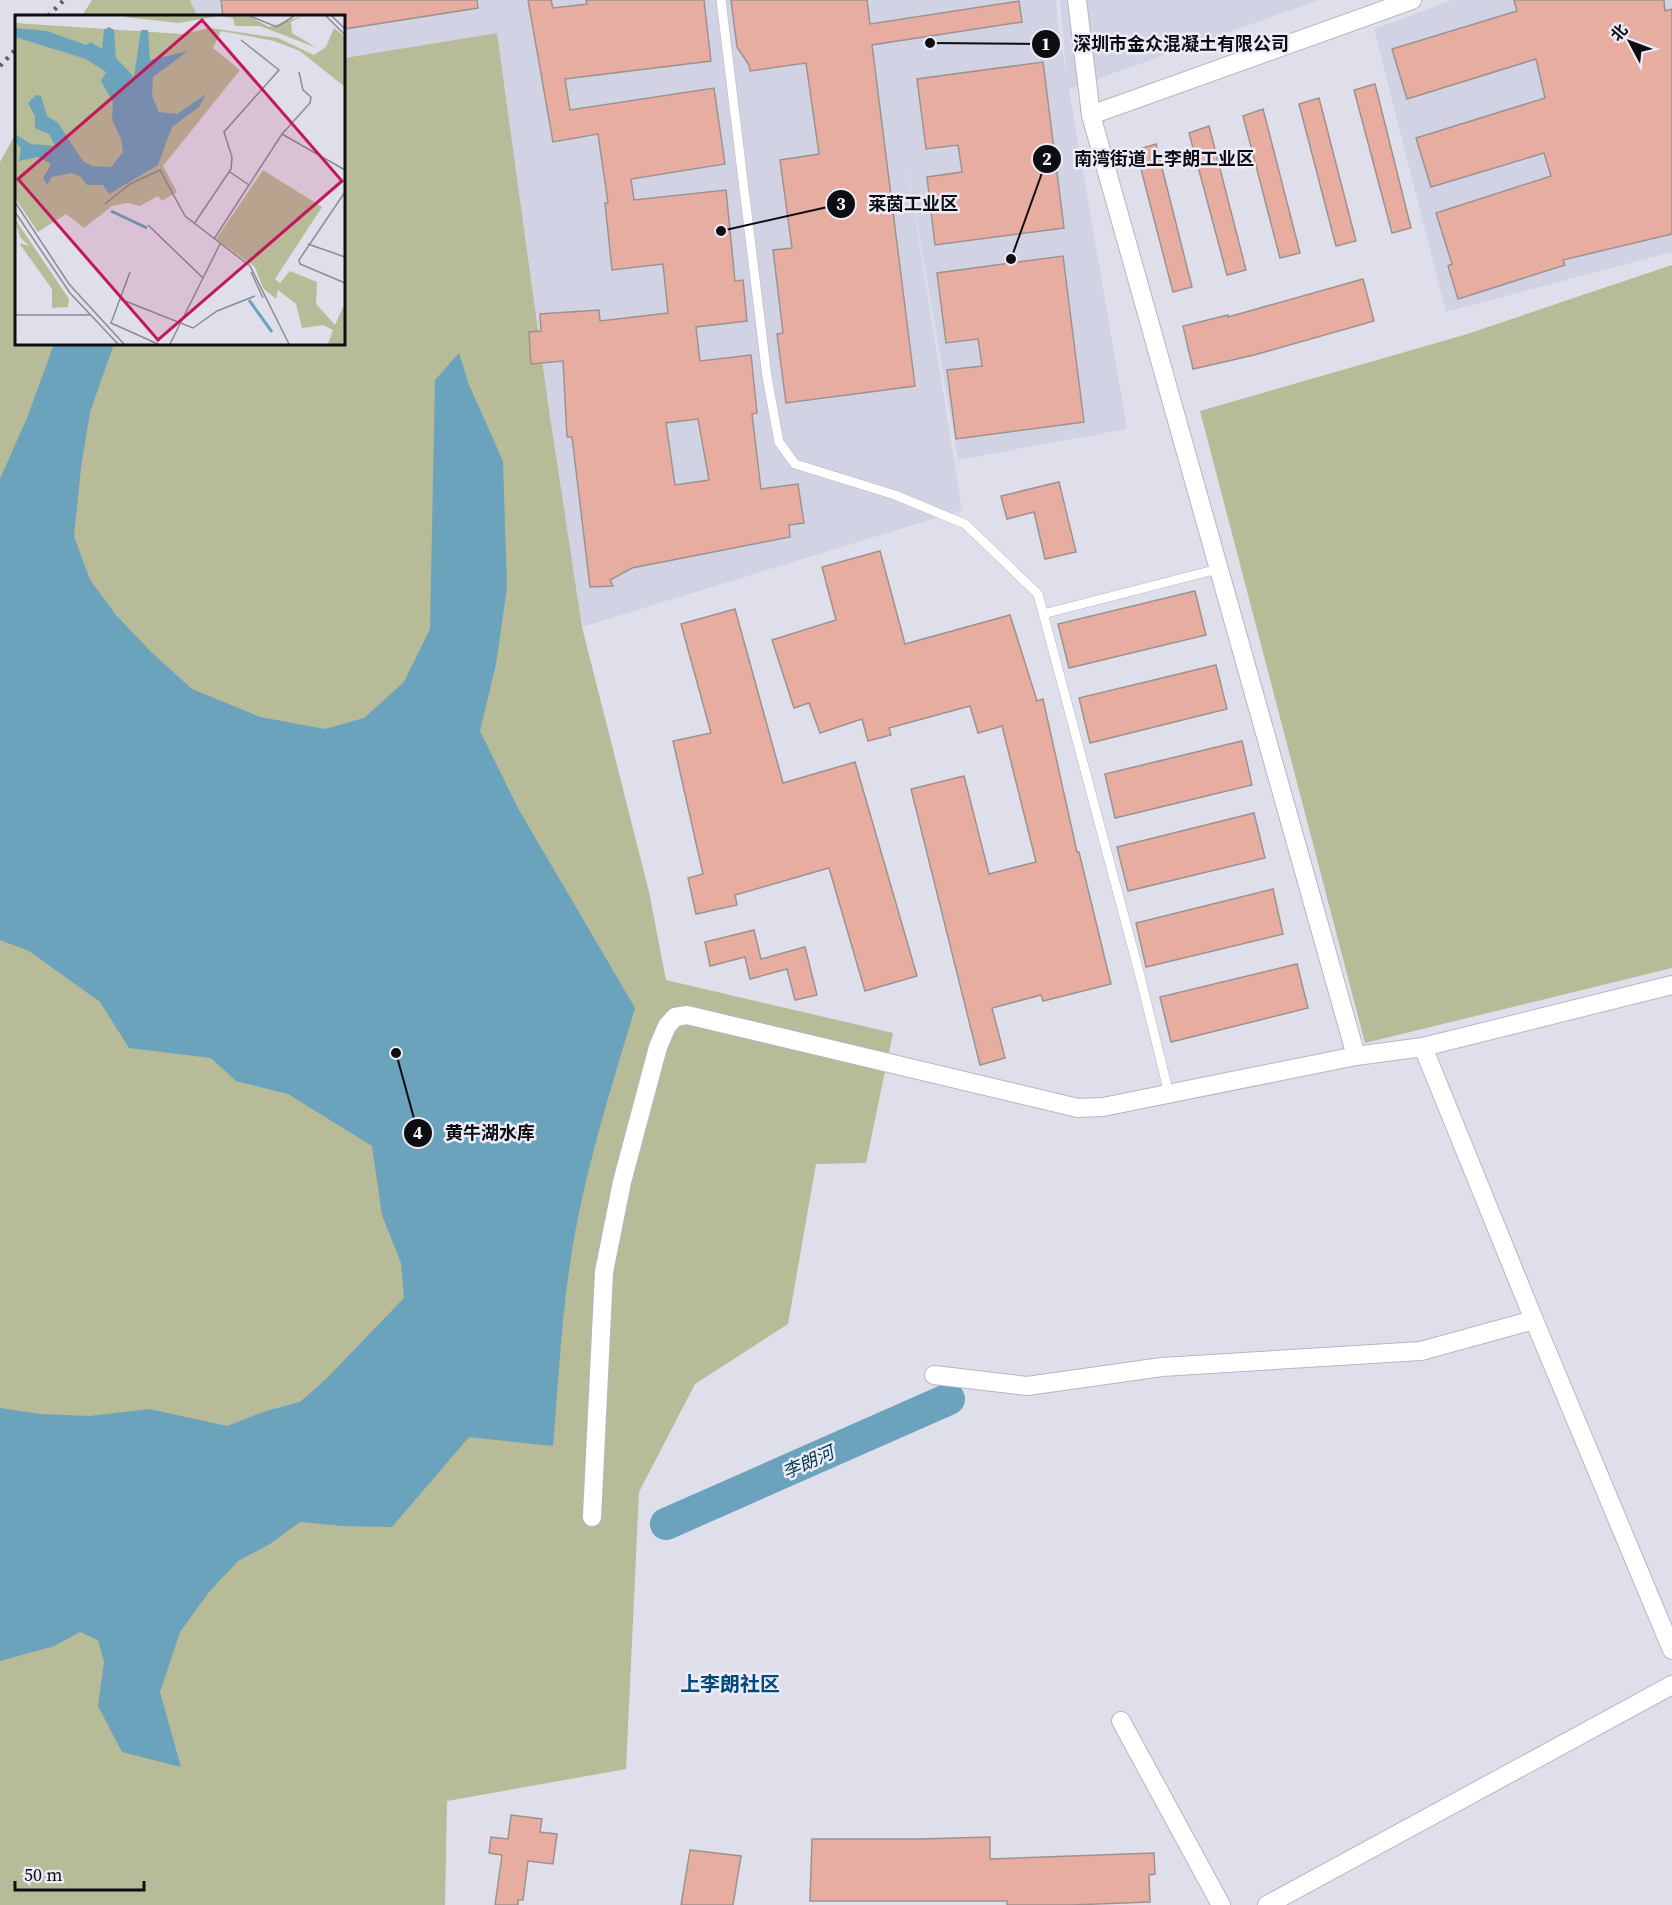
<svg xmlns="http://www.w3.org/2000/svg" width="1672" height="1905" font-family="'Source Serif 4','Noto Sans SC',serif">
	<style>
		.built { fill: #d1d3e5 }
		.green { fill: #b7bb97 }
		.water { fill: #6ba2bc }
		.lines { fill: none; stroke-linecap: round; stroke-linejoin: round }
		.river { stroke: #6ba2bc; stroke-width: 32 }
		.building { fill: #e6ada0; stroke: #9e928f; stroke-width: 1.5; fill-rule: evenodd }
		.lane-casing { stroke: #b5b6c1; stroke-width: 10 }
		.street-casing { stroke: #b5b6c1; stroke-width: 20 }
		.lane { stroke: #fff; stroke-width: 9 }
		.street { stroke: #fff; stroke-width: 18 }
		.rail { stroke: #616268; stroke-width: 4.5; stroke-dasharray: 3 6; stroke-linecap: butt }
		.labels { text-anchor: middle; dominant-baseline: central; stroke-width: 5; stroke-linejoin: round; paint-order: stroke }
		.water-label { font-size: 18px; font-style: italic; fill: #06384c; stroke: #ebecf7 }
		.quarter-label { font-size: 20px; font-weight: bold; fill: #014a78; stroke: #ebecf7 }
		.inset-river { fill: none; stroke: #6ba2bc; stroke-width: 3 }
		.inset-road { fill: none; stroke: #8b8b94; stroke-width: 1.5 }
		.view { fill: #c2185b; fill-opacity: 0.15; stroke: #c2185b; stroke-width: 3 }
		.inset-edge { fill: none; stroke: #0e0e12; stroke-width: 3 }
		.leader { fill: none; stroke: #0e0e12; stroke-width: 2 }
		.callout-dot { fill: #0e0e12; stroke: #ebecf7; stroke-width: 2 }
		.mark-label { font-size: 18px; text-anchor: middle; font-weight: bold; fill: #fff }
		.callout-label { font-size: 18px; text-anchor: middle; font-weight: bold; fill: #0e0e12; stroke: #ebecf7; stroke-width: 5; stroke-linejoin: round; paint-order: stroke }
	</style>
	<rect width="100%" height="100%" fill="#dedfea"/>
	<g class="built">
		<polygon points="190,0 1056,0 1058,28 1067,77 1060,0 1319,0 1069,89 1127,429 958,460 904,147 962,510 582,627 548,403 497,33 344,58 344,16 197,16"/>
		<polygon points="1452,0 1672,0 1672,252 1446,312 1374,29"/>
	</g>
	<g class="green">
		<polygon points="92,0 190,0 197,16 82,16"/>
		<polygon points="497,33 548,403 582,627 649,892 666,980 893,1033 866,1163 816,1164 788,1324 695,1384 639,1492 626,1769 447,1801 445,1905 0,1905 0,162 16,133 16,344 344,344 344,58"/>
		<polygon points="1672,265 1672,968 1365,1043 1200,411 1464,335"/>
	</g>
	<path class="water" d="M54,344H114L90,412L81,468L74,536L90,580L116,615L151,652L192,689L260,717L325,729L364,718L404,682L430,629L435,380L459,353L469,385L503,461L507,588L496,664L480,731L519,810L635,1008C613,1082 589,1157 575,1233C562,1303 559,1375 553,1446L469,1437L392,1527L342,1526L300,1522L270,1544L238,1561L209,1592L180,1632L160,1692L181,1767L122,1752L98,1706L104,1662L98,1640L80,1632L54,1646L0,1661V1408L40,1414L90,1416L149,1409L227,1426L266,1411L300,1402L326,1379L404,1298L401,1263L382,1215L372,1146L288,1094L236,1081L211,1058L129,1048L100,1002L29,951L0,940V479L27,418Z"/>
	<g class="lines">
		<polyline class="river" points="666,1524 949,1399"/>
	</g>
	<g class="building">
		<polygon points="221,0 477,0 478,8 344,29 344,16 223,16"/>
		<path d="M528,0H551L553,8L587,4L586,0H704L711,61L565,79L570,110L714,88L725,164L631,179L634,200L726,190L735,281L743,280L747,321L696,327L700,361L751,355L757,413L752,414L761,489L798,484L804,523L789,525L790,537L632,568L610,580L613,586L590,587L572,437H567L563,361L531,364L529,332L541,331L540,314L599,310L600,321L668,313L663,264L612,270L605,203H608L598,134L553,142ZM698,419L709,480L675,485L666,423Z"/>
		<polygon points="731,0 867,0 870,24 1019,1 1022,22 872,45 915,386 786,403 777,334 783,333 773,250 792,248 780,160 819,154 806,63 750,71 749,65 737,47"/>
		<polygon points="1514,0 1664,0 1665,11 1672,9 1672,234 1563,260 1565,265 1458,299 1448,266 1452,264 1436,213 1551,176 1544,153 1431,187 1416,138 1545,98 1536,59 1407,99 1392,49 1517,11"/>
		<polygon points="1043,62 1064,228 935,245 927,177 962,172 958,145 926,149 917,79"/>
		<polygon points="1375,84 1411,228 1392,233 1354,90"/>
		<polygon points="1319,98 1356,241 1336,246 1299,104"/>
		<polygon points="1263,109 1300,253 1280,258 1243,116"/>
		<polygon points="1209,126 1246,270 1227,275 1189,133"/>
		<polygon points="1156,144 1192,287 1173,292 1136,150"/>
		<polygon points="1063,256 1084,422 956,439 947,370 982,366 978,339 946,343 937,273"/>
		<polygon points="1363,279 1374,321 1254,355 1193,369 1183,326 1228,315 1228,317"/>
		<polygon points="1059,482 1076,552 1045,559 1034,512 1007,519 1001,496"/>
		<polygon points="880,551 905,644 1010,615 1037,701 1043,699 1077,852 1079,852 1111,984 1043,1001 1041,995 992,1008 1005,1058 980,1065 911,789 964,776 989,874 1036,862 1002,726 978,733 970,706 889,728 891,735 868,741 862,719 820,733 809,703 794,708 772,640 836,620 822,567"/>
		<polygon points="1195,591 1206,635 1069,668 1058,624"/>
		<polygon points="735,609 783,783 855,762 917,976 865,991 829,868 735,895 737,905 696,914 688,878 703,874 673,741 711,733 681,624"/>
		<polygon points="1216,665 1227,709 1090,743 1079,698"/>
		<polygon points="1242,741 1252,785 1115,818 1105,774"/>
		<polygon points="1254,813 1265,858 1128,891 1117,847"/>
		<polygon points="1273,889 1283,934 1146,967 1136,923"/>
		<polygon points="754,930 761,959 805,947 817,995 795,1000 787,969 750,979 745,957 710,966 705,942"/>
		<polygon points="1297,964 1308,1008 1171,1042 1160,997"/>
		<polygon points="511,1815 542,1819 540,1832 557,1834 553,1864 528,1861 523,1900 518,1900 518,1905 495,1905 502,1855 489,1853 491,1837 508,1839"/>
		<polygon points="990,1837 990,1859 1154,1853 1155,1874 1149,1875 1150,1902 1071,1905 1007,1905 1007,1901 810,1901 812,1839 919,1839"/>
		<polygon points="690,1850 741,1856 733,1905 681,1905"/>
	</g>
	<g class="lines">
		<g class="lane-casing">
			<g id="lane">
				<polyline points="721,0 767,377 779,442 795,464 895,495 965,524 1038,594 1140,976 1169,1094"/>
				<polyline points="1043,614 1218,569"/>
			</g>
		</g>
		<g class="street-casing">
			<g id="street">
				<polyline points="1077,0 1091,115 1356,1056"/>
				<polyline points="1091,115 1412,0"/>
				<polyline points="1423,1047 1534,1320"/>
				<polyline points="934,1375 1027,1386 1162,1367 1421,1351 1534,1320 1672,1650"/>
				<polyline points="592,1517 604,1272 622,1182 658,1047 667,1026 675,1017 687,1015 1078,1108 1103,1107 1356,1056 1423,1047 1672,985"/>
				<polyline points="1121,1721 1221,1905"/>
				<polyline points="1267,1905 1672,1685"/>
			</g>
		</g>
		<use href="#lane" class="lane"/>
		<use href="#street" class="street"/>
		<g class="rail">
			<polyline points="48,16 64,0"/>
			<polyline points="0,66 16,49"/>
		</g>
	</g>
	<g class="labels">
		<g class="water-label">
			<text transform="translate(808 1462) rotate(-24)">李朗河</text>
		</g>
		<g class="quarter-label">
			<text x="730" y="1684">上李朗社区</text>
		</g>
	</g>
	<g transform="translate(15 15)">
		<rect width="330" height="330" fill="#dedfea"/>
		<path d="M205,1L163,8L110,2L112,1ZM205,1H234L254,12L287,1L276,7L277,18L302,33L245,11H220L218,3ZM0,8L167,19L195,13L263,23L299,40L311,32L319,13L330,22V72L285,36L259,26L206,16L198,33L225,55L148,151L162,177L147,186L143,181L125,191L112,188L97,191L69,213L51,199L23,217L0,183ZM248,155L307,192L260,264L265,268L275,256L302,267L301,289L320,310L330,288V329H313L318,315L308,310L287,313L281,289L263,275L261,284L248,273L240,252L201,224ZM0,204L54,284L53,292L37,293V274L4,228L14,231L5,222Z" fill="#b7bb97"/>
		<path d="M94,12L99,15L101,43L119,62L126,15H133L135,45L173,36L138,62L137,81L144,97L162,99L191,79L184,92L157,112L143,150L94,179L88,170H72L65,161L56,158L37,162L32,170L28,163L36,149L23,142L4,146L6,133L0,127V119L16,129L40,131L34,119L20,113V101L13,88L21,80L26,81L32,101L43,108L68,146L77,151L96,152L108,137L106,124L97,105L98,87L86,66L91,57L71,44L0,22V13L32,16L71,30L76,27L87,34L89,15Z" fill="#6ba2bc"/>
		<path class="inset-river" d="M96,196L132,213M234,285L257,317"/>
		<path class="inset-road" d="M235,1L262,12L279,1M311,1L330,20M317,1L330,14M267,119L330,155M215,157L234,170M330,177L284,245L285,249L330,268M0,187L54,269L109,329M90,189L115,169L145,155L170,201L235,251L274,329M0,197L55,278L103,329M179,209L216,154L217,142L209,117L264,55L226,25M133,210L188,263L155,329M199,224L267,119L295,88L296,82L288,75L284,57M293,229L330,242M115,257L96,308L143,329M236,257L248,283M188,263L205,229M105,284L178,313L202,296L240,281M0,300H75"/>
		<path class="view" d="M187,5L327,166L143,325L3,164Z"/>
		<rect width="330" height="330" class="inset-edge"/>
	</g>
	<path class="leader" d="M930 43L1046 44M1011 259L1047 159M721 231L841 204M396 1053L418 1133"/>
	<g class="callout-dot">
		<circle cx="930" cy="43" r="6"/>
		<circle cx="1011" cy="259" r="6"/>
		<circle cx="721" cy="231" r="6"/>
		<circle cx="396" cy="1053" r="6"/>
		<circle cx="1046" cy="44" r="15"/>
		<circle cx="1047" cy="159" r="15"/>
		<circle cx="841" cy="204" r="15"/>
		<circle cx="418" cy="1133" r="15"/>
	</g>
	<g class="mark-label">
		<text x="1046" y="50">1</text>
		<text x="1047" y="165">2</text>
		<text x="841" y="210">3</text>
		<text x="418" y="1139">4</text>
	</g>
	<g class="callout-label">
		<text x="1181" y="50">深圳市金众混凝土有限公司</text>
		<text x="1164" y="165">南湾街道上李朗工业区</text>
		<text x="913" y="210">莱茵工业区</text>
		<text x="490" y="1139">黄牛湖水库</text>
	</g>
	<g transform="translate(1630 42) rotate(311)" stroke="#ebecf7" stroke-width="4.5" paint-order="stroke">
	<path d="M0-4.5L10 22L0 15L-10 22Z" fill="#0e0e12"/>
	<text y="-9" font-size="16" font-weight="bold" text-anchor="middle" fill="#0e0e12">北</text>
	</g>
	<path d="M15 1881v9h129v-9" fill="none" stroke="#0e0e12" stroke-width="3"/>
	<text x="24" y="1881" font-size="18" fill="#0e0e12" stroke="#ebecf7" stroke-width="4.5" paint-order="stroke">50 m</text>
</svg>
